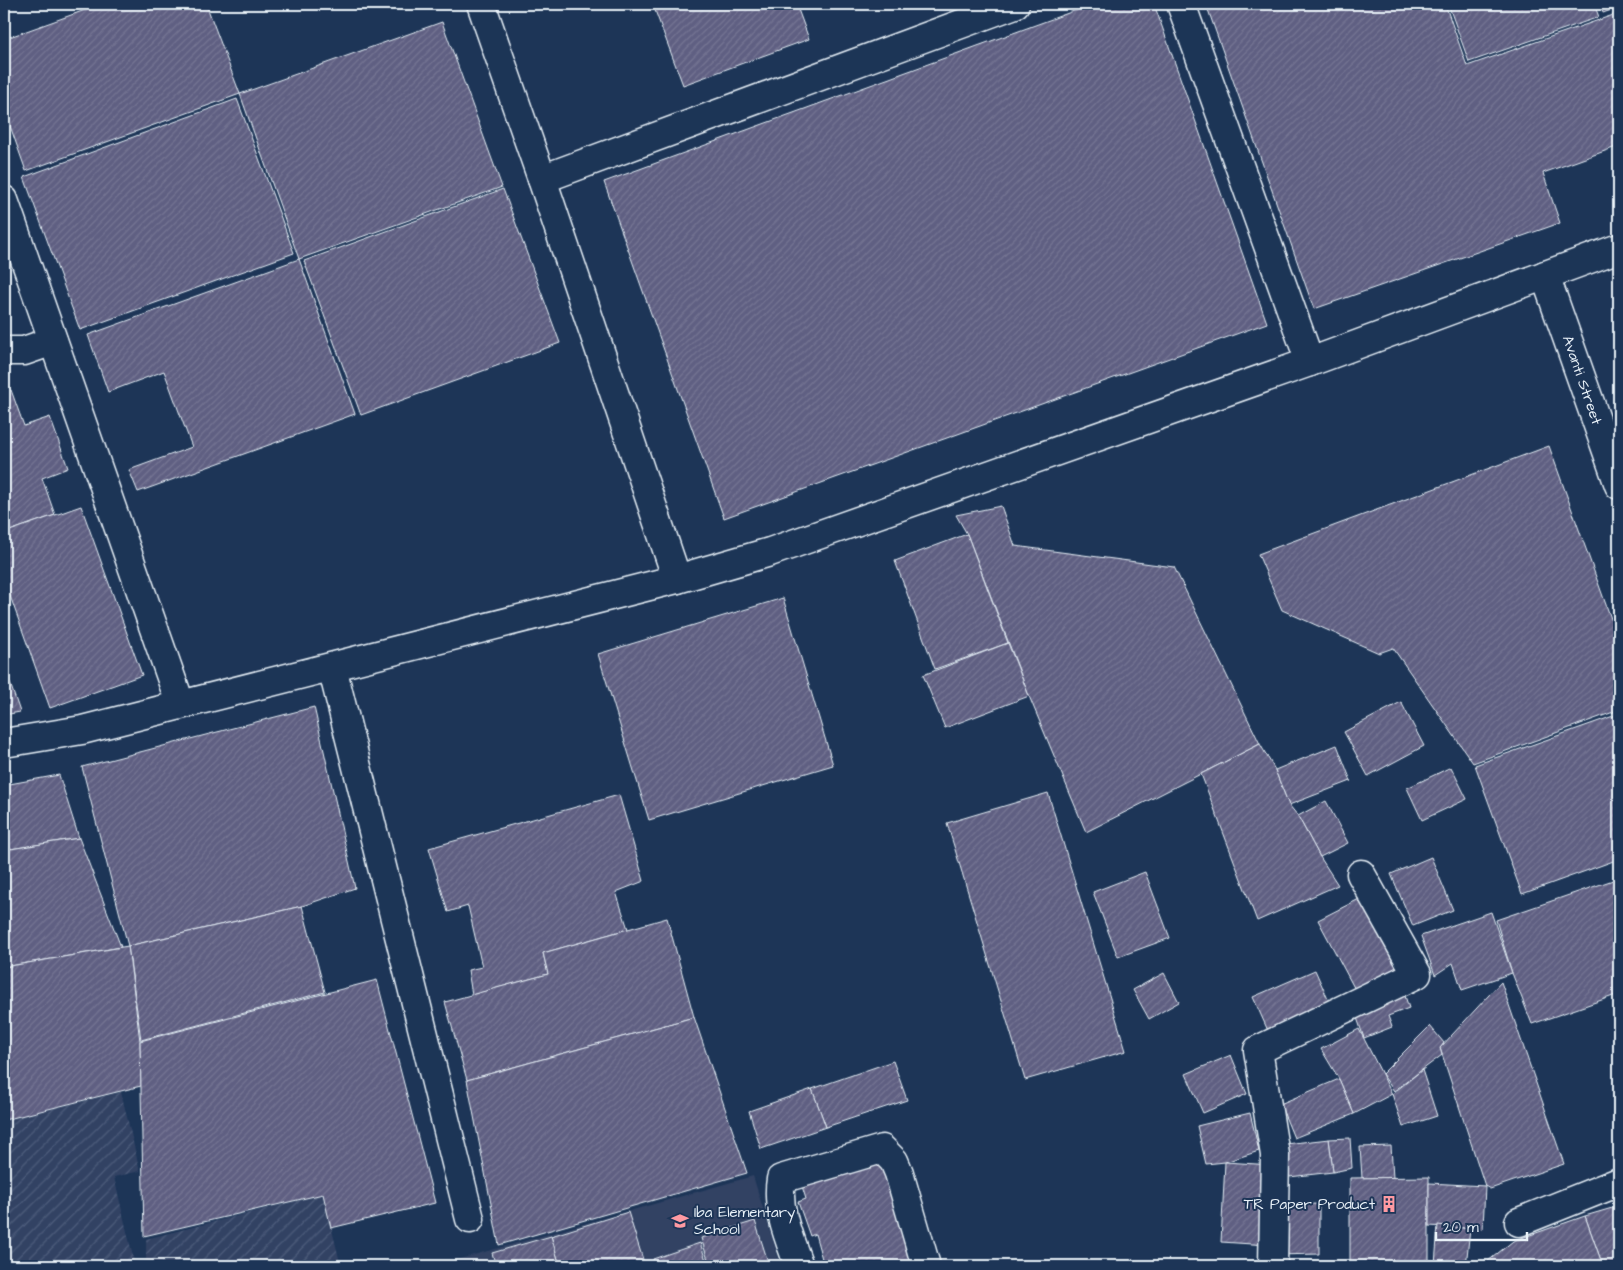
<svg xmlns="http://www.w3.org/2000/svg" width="1623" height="1270" font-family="'Architects Daughter',sans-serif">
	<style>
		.built { fill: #314264 }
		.industrial { fill: url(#industrial-furrows) }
		.building { fill: url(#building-hatch); stroke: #e8f1f8 }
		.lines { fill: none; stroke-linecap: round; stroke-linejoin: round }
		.minor-casing { stroke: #e8f1f8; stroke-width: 31 }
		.minor { stroke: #1d3557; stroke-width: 28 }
		.labels { text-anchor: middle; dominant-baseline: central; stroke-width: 4; stroke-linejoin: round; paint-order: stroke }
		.street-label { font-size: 15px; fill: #e8f1f8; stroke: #1d3557 }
		.poi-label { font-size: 15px; fill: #e8f1f8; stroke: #1d3557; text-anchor: end }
	</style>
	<defs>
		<pattern id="industrial-furrows" width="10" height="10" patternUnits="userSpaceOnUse" patternTransform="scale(1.25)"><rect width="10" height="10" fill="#314264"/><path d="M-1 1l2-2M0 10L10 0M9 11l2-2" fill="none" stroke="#4f5e7b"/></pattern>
		<pattern id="building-hatch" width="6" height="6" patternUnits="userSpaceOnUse" patternTransform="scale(1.25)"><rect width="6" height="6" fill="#5f5f82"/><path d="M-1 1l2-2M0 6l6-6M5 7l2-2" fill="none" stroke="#767694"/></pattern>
	</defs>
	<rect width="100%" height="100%" fill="#1d3557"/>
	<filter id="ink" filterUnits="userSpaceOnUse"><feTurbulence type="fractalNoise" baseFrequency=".02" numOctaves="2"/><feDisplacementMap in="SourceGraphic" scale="10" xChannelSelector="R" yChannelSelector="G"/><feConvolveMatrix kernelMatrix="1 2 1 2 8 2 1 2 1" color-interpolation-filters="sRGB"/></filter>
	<g filter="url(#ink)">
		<polygon class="built" points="753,1176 781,1266 435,1266"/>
		<g class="industrial">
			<polygon points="121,1092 140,1171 114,1177 134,1261 115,1266 4,1266 4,1120"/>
			<polygon points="323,1194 341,1266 146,1266 146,1239"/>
		</g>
		<g class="building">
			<polygon points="102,4 206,4 240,94 26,171 4,109 4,39"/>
			<polygon points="657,4 796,4 809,39 683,85 653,5"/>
			<polygon points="1093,4 1154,4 1267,323 724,518 604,182"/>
			<polygon points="1206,4 1445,4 1467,66 1619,13 1619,146 1543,173 1560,223 1314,309"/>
			<polygon points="1448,4 1594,4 1599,17 1469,62"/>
			<polygon points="1600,4 1619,4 1619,7 1603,13"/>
			<polygon points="442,22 502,187 299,259 240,94"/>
			<polygon points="237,99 294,253 80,330 24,177"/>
			<polygon points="503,189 560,343 361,415 304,261"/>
			<polygon points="299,259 355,414 138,492 129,470 192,447 164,371 108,392 88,335"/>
			<polygon points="11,390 24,426 50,417 68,468 42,478 55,515 4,533 4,393"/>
			<polygon points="1549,446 1619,641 1619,710 1473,763 1393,648 1379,653 1282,610 1258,554"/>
			<polygon points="81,506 142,675 50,708 4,579 4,533"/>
			<polygon points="1001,506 1015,546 1174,567 1260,744 1086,832 1029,696 967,534 956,515"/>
			<polygon points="967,534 1008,643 935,669 895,561"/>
			<polygon points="783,598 833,765 649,820 598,654"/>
			<polygon points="1008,643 1029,696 945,728 923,675"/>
			<polygon points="4,666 20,712 4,715"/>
			<polygon points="1401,702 1424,746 1368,776 1344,732"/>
			<polygon points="314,707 355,888 302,906 128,946 82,767"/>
			<polygon points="1619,714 1619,859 1522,894 1475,765"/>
			<polygon points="1260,744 1275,770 1289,805 1298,816 1320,857 1338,885 1257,921 1201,774"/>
			<polygon points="1337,745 1351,781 1289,805 1275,770"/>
			<polygon points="1451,767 1467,799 1422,820 1407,788"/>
			<polygon points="59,775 79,838 4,850 4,785"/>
			<polygon points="1048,793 1126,1051 1025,1080 947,823"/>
			<polygon points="619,795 644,881 616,892 628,929 543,953 548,974 472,995 468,970 482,967 468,906 448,912 429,848"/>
			<polygon points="1326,801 1348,843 1320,857 1298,816"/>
			<polygon points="79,838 121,947 4,967 4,850"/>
			<polygon points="1431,857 1453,910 1413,926 1391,874"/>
			<polygon points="1145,872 1170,938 1118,957 1093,892"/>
			<polygon points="1619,878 1619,994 1532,1024 1512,973 1496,920"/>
			<polygon points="1369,894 1409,971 1359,997 1318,920"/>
			<polygon points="302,906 325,992 141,1040 128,946"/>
			<polygon points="1491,912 1512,973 1462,990 1453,963 1435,975 1421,936"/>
			<polygon points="667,918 694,1017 467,1080 445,1002 548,974 543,953"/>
			<polygon points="128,946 140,1041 141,1086 4,1120 4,967"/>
			<polygon points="1315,970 1331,1006 1269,1033 1253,997"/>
			<polygon points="1164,973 1179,1002 1149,1019 1133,990"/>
			<polygon points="377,980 435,1203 331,1228 323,1194 144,1236 140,1041"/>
			<polygon points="1501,982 1564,1164 1490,1189 1485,1186 1440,1048"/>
			<polygon points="1404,993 1409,1008 1388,1016 1392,1027 1364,1038 1355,1012"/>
			<polygon points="694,1017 747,1173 499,1245 467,1080"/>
			<polygon points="1430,1026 1444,1043 1440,1048 1442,1055 1394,1091 1382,1074"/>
			<polygon points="1359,1029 1392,1094 1354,1114 1339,1079 1321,1049"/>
			<polygon points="1231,1055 1247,1094 1203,1113 1186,1074"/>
			<polygon points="893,1061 907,1100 826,1127 812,1089"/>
			<polygon points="1422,1070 1437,1116 1403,1127 1392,1094"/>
			<polygon points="1339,1079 1354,1114 1294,1138 1280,1104"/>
			<polygon points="812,1089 826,1127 761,1149 749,1111"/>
			<polygon points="1250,1113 1259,1151 1225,1162 1206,1164 1197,1126"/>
			<polygon points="1350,1138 1352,1168 1333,1172 1329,1139"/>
			<polygon points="1329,1139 1333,1172 1289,1177 1285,1144"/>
			<polygon points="1391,1146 1393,1178 1362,1178 1360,1147"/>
			<polygon points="883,1161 922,1266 824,1266 815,1234 810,1236 798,1202 806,1199 801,1183"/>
			<polygon points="1225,1162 1272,1165 1268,1245 1221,1242"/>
			<polygon points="1429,1177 1429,1266 1350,1266 1350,1178"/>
			<polygon points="1429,1183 1485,1186 1483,1229 1429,1226"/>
			<polygon points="1319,1204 1319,1254 1276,1255 1276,1205"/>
			<polygon points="1619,1206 1619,1266 1603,1266 1585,1216"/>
			<polygon points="628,1212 645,1266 560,1266 551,1236"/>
			<polygon points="1585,1216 1603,1266 1482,1266 1513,1241"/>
			<polygon points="755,1221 768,1262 754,1266 710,1266 701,1238"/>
			<polygon points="1438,1225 1470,1229 1466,1266 1435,1265"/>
			<polygon points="551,1236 560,1266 496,1266 492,1253"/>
			<polygon points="700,1243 708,1266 655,1266 653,1259"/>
		</g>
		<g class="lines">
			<g class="minor-casing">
				<g id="minor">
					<polyline points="481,4 542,179 677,579"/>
					<polyline points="1181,4 1310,362"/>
					<polyline points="542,179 1015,4"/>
					<polyline points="4,200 180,703"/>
					<polyline points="1545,275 1619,485"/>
					<polyline points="4,351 24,351 53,341"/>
					<polyline points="332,667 470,1219"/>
					<polyline points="4,743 82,730 677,579 770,552 1310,362 1619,248"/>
					<polyline points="1519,1222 1619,1182"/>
					<path d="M799,1266C789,1238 776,1209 781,1179L882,1149L894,1161L899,1173L926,1266"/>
					<polyline points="1273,1266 1275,1155 1258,1050 1417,974 1361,874"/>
				</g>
			</g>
			<use href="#minor" class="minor"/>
		</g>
	</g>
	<defs>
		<g id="building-bare" transform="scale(1.35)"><path d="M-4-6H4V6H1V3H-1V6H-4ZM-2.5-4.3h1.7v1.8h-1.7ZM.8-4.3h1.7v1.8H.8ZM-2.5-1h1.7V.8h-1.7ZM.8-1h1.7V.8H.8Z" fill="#ff9aa2" stroke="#1d3557" stroke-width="2.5" paint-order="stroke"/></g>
		<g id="school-bare" transform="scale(1.35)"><path d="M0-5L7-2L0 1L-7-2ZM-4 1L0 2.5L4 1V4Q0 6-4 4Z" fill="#ff9aa2" stroke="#1d3557" stroke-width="2.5" paint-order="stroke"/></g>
	</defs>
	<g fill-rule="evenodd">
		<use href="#building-bare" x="1389" y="1204"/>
		<use href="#school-bare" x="680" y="1221"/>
	</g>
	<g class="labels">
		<g class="street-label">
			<text transform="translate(1582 380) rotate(71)">Avanti Street</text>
		</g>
		<g class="poi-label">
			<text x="1375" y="1204">TR Paper Product</text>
			<text x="694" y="1212" text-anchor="start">Iba Elementary<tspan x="694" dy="17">School</tspan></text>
		</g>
	</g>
	<rect width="1623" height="1270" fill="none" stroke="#1d3557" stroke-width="20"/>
	<rect x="10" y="10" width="1603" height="1250" fill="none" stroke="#e8f1f8" stroke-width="2" filter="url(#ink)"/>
	<path d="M1436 1232v8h91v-8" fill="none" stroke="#e8f1f8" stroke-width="2.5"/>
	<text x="1443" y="1232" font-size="15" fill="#e8f1f8" stroke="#1d3557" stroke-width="4" paint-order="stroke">20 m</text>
</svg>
